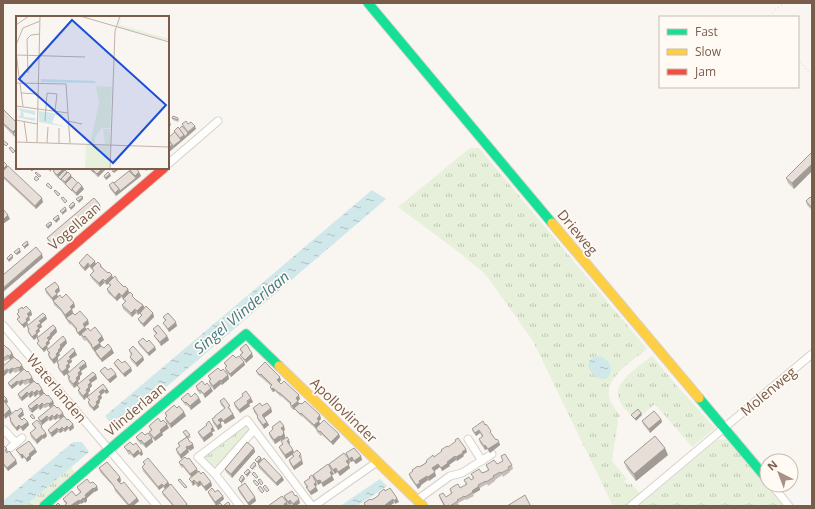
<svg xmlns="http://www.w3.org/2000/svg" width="815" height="509" font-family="'Open Sans',sans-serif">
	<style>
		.grass { fill: url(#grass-tufts); fill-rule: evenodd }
		.water { fill: url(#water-ripples) }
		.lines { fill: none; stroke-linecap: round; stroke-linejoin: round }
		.street-casing { stroke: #d7d1cb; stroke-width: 9 }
		.fast-casing { stroke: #d9d2cb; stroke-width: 11 }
		.slow-casing { stroke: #d9d2cb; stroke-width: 11 }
		.jam-casing { stroke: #d9d2cb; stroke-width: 11 }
		.path { stroke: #dcd5d0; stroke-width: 1; stroke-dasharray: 1 3; stroke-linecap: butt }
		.street { stroke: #fefefd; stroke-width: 7 }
		.fast { stroke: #16e098; stroke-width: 9 }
		.slow { stroke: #ffcf43; stroke-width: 9 }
		.jam { stroke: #f24e42; stroke-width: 9 }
		.wall { fill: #c6bfb9 }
		.shaded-wall { fill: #a19b96 }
		.building { fill: #e6ded7; stroke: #a19b96 }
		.labels { text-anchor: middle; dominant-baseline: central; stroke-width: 3.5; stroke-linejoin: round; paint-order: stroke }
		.street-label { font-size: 14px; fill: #7a5c4d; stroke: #fffaf3 }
		.water-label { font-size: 15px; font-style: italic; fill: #437c86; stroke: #fffaf3 }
		.inset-road { fill: none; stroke: #c2b3aa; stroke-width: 1 }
		.view { fill: #1d4ed8; fill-opacity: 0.15; stroke: #1d4ed8; stroke-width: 2 }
		.inset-edge { fill: none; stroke: #7a5c4d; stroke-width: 2 }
	</style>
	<defs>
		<pattern id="grass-tufts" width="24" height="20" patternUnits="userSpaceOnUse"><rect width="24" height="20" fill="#e7f0db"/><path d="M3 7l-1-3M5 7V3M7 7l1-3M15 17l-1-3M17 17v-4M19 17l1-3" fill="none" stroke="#c0c6b4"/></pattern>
		<pattern id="water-ripples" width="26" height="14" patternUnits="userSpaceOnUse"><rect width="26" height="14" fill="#d0e8ea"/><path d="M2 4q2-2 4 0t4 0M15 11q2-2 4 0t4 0" fill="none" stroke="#aebfc0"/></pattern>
	</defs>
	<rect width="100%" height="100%" fill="#f9f5f0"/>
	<g class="grass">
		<path d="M470,148H479L647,349C633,360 602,379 610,400C612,405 617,411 620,416L617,419L618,422L612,461L627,479L624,481L628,485L631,483L640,494L638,498L628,506H613L533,341L489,279L483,272L460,253L398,207ZM596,356L600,357L594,375C588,368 585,360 596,356Z"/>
		<path d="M652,356L677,386L715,428L692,447L655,404L642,415L639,411L632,416C628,412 622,407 620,401C610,383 640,366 652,356Z"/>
		<polygon points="246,424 249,429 249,430 217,466 212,467 204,461 205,455"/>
		<polygon points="729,439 784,506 638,506 717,440"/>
		<polygon points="71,467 75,473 36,506 25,506"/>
	</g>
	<g class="water">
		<polygon points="372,190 386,199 116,430 105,416"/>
		<path d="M596,356C597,356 601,356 602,357C609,360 614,369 609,376C601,387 576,363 596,356Z"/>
		<polygon points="73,442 82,442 89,452 25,506 3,506 3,501"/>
		<polygon points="380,479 387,486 357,506 340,506"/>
	</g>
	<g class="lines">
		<g class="street-casing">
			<g id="street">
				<polyline points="168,164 218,121"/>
				<polyline points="3,325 157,506"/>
				<polyline points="3,429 16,443"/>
				<polyline points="468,439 482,461"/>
				<polyline points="10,448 22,438"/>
				<polyline points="215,474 254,430"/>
				<polyline points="772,485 789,506"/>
				<polyline points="417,500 450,476 462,473 492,454"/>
				<polyline points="240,506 215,474 198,457 247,420 312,506"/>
				<polyline points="314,506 377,462"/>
				<polyline points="631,506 812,354"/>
			</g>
		</g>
		<g class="fast-casing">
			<g id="fast">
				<polyline points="368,3 552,223"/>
				<polyline points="699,398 767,479"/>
				<polyline points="44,506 118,442 246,334 279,366"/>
			</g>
		</g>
		<g class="slow-casing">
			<g id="slow">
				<polyline points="552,223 699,398"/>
				<polyline points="279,366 423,506"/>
			</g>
		</g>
		<g class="jam-casing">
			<polyline id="jam" points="3,306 164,168"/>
		</g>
		<g class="path">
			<polyline points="771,17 773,12 784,3"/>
			<polyline points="798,59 812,76"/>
			<polyline points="251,475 267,494"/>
			<polyline points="236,491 259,464"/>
		</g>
		<use href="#street" class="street"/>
		<use href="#fast" class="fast"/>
		<use href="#slow" class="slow"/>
		<use href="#jam" class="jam"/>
	</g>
	<g class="wall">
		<polygon points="3,109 17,123 17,139 3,125"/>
		<polygon points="172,118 179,120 178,122 173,120"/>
		<polygon points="812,152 812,171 794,189 788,183 786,178"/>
		<polygon points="3,161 7,165 7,167 43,202 36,209 3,178"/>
		<polygon points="88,168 104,168 105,170 98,177"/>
		<polygon points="129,169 139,172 141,176 116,196 110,189 109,185 114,183 129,171"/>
		<polygon points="65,170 71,175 72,177 84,189 77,196 55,175 53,171"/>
		<polygon points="812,199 812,210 807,205 806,201"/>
		<polygon points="101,209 54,249 48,241 47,238"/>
		<polygon points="79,263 101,265 102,267 108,273 112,275 113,278 118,282 124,287 128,289 129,292 133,295 133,297 143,305 144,308 153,313 154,317 144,327 140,323 138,319 141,316 140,313 138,315 136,313 132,317 123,309 122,305 125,302 124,299 123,299 121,297 117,301 108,293 107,289 110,286 108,283 107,285 104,283 100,287 92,279 90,275 93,272 92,269 89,267 85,271 81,267"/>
		<polygon points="45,289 60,291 57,294 58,297 74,303 75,307 72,309 73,313 75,315 89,324 85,327 86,330 102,336 104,340 100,343 101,346 104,348 114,353 102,362 96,355 95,352 92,349 91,346 86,340 85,341 82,338 81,335 80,336 77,333 76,330 71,324 70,325 66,319 61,311 54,305 53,301 46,293"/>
		<polygon points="23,309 31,311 32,315 29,317 30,320 27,322 28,324 24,328 19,322 17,319 19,318 17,314 19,312 18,310"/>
		<polygon points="163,317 177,326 169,332 163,323 165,321"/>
		<polygon points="47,319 41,324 42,327 39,329 40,331 37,334 38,336 34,340 29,334 28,331 28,330 27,326"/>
		<polygon points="56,328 57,332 52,337 52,338 49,341 50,343 47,346 44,352 39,346 37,343 38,342 37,338"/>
		<polygon points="153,329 167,336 169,340 161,346 156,339 154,336 156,334 154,332"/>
		<polygon points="66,340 67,343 62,349 62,350 59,353 60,355 58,357 58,360 54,364 49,358 48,354 49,354 47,350"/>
		<polygon points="138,342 147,342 155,347 156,350 149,356 139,345"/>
		<polygon points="3,346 12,353 14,357 10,360 9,359 5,361 3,360"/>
		<polygon points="240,349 251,352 253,357 246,363 242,358 240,355 242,354"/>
		<polygon points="129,350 143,357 144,360 137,367 131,360 130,357 131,355 130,353"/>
		<polygon points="75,351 77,355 71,359 72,362 69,364 70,367 68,369 69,372 64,376 59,370 58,367 58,366 57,362"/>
		<polygon points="14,357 24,369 20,372 19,371 15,373 13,371 10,374 8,372 3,377"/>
		<polygon points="236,358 244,362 245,365 231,377 226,372 225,368 226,367 224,363"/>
		<polygon points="114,363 122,363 131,368 132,371 125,377 115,366"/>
		<polygon points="87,367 81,371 82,374 80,376 80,379 78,381 79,384 74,388 69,382 67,374"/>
		<polygon points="24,369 34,381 30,384 29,383 25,385 23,383 20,386 18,384 12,389 9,386 8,383"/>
		<polygon points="108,370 117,377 110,383 102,374 100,371"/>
		<polygon points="221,371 228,375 229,379 222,385 221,384 214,390 210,385 209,381 210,380 208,376"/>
		<polygon points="256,371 281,380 279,383 300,399 298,401 299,403 302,404 320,415 321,419 319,421 320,424 339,434 340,437 333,445 322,435 321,436 317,432 316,429 302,416 302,417 296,411 295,409 294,410 291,408 290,404 281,396 281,397 275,391 273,392 271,390 270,387 271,386 262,378 258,375"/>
		<polygon points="96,375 97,379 91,383 92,386 90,388 90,391 88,393 89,395 84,400 79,394 78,390 79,389 77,385"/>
		<polygon points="37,384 42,389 44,393 40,396 38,394 35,397 33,395 30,398 28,396 22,401 19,398 18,394"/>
		<polygon points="103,384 107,389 109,392 106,394 105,392 101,395 102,398 100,400 100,402 98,405 99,407 94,411 89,406 88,402 89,401 87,397"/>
		<polygon points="205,385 213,391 205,398 202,393 200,394 197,390 196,386"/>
		<polygon points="242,394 253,402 249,404 250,406 240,413 235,407 234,403 243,397"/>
		<polygon points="47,396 53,401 54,404 50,408 49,406 45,408 43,407 40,410 38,408 32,413 29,410 28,406"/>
		<polygon points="191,397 199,398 201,402 191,410 187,405 186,406 183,402 181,399"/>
		<polygon points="220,401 231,409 230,410 233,414 235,418 225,424 223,421 220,423 222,427 218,430 213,423 212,419 225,409 221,405"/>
		<polygon points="54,405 64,416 60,419 58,418 55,420 53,419 50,421 48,420 42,425 39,422 38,418"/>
		<polygon points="262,406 271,408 272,412 264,418 269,425 264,429 258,420 257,416 254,412 253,408"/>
		<polygon points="177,408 186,416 171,428 166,422 165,418 166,417 165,413"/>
		<polygon points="24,415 20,418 22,420 28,422 29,425 23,431 20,428 17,431 11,424 9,416"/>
		<polygon points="661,419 662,422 650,433 643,424 642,421"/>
		<polygon points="67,420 73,424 74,428 70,431 68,429 65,432 63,431 60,433 58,432 52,437 49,433 48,430"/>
		<polygon points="161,422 169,428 162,433 163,435 155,441 150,435 149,432 151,431 149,426"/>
		<polygon points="32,424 43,429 46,433 47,436 44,439 43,438 37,444 31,437 30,433 35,429"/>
		<polygon points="206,424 215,431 212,432 213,435 204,442 199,435 198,432 207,425"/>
		<polygon points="272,427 285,430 283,431 285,436 285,438 290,443 289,444 293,450 294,452 301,454 302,458 301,459 303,464 294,470 290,464 289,460 293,457 292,455 286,459 280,450 279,447 282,444 281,440 275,444 270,437 269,433 273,429"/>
		<polygon points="472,429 493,435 492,435 496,440 499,442 500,445 490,453 487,449 485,450 480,443 479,439 482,437 480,433 476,436 473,432"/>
		<polygon points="183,432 191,437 188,439 194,448 190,451 189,449 188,450 189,452 181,459 177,453 176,449 180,447 178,443 186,437"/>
		<polygon points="145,435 153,442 146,448 142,444 141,445 137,440 136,437"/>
		<polygon points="455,440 467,452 463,455 464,456 457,461 456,460 449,465 450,466 442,471 440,467 434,471 436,476 429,481 428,480 421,485 421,486 418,489 410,478 409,474 413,471 412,470 419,467 426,462 426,461 434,457 456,442"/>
		<polygon points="133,445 143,454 141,456 139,454 134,458 130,454 129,455 126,450 124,447"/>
		<polygon points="3,447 7,449 8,452 16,460 17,464 8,471 3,465"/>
		<polygon points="254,448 255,452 232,478 226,472 225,469"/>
		<polygon points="35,449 37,452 31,457 31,459 27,462 24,457 22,459 16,450"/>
		<polygon points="346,453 361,456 362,460 356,464 353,461 351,462 347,457"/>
		<polygon points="668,455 636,481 627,469 624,462"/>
		<polygon points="501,456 512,465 513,469 510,471 510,472 503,477 502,475 495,480 495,481 488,486 487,484 480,488 480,490 473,494 474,496 466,500 466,499 458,503 459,505 457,506 444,506 440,499 439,495 446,497 451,494 450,489 460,488 466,485 464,480 471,480 473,479 471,474 482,473 488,470 486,465 497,464 503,461"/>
		<polygon points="349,459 350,463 348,464 350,468 340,476 337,472 335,474 330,467 329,464"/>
		<polygon points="143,462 168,482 170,485 187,504 188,506 173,506 163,495 162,492 165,489 163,487 159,490 143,471 142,467 144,465"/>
		<polygon points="179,462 201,474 211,482 212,486 206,491 201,485 198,487 195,484 193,486 191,482 189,479 191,477 183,467 182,468 180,465"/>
		<polygon points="258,464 282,477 284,480 277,486 259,468"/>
		<polygon points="99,468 120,477 121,481 120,482 137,498 139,501 133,506 128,506 115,491 114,487 100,472"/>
		<polygon points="332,471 334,474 332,475 334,480 323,487 321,483 318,485 314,479 313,475"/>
		<polygon points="304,482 317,485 316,487 318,491 311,495 308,491"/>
		<polygon points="90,483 97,486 98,490 95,492 95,491 87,498 87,501 85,503 84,502 81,504 81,503 76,506 64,506 66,504 64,502 63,499 76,496 80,492 78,490 77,487"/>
		<polygon points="238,488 256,501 249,506 239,492"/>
		<polygon points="208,492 215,492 223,496 224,499 216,506 209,495"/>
		<polygon points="284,496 300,503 296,506 293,506 291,504 289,505 285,500"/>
	</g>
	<g class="shaded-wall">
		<polygon points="170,123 171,125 168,128 168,125"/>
		<polygon points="195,126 196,129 174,148 173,146 181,140 180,138 184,135 188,133 188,132"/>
		<polygon points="17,128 17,132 13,134 13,132"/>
		<polygon points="172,145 174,148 168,153 168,151 169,150 168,148"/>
		<polygon points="812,164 812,171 794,189 792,183"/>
		<polygon points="7,165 8,168 3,173 3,169"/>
		<polygon points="49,168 53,168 50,172"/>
		<polygon points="64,168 65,172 58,177 57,175"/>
		<polygon points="103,168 104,168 105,170 98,177 97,174"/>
		<polygon points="118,168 118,170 114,173 113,172"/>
		<polygon points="145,168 150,168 146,171"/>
		<polygon points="139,172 141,176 116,196 115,193 136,178 135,176"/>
		<polygon points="110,174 111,176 106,180 105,178"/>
		<polygon points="71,175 72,179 65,184 65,182"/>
		<polygon points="82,186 84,189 77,196 76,193"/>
		<polygon points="83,197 83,199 79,203 78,201"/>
		<polygon points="42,198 43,202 36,209 35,206"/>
		<polygon points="75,204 75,206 71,210 70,208"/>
		<polygon points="100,205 101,209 54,249 53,245"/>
		<polygon points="66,209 67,211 62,215 62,213"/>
		<polygon points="8,215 10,219 3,224 3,220"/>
		<polygon points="59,217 60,219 56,223 55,221"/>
		<polygon points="52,223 52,225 48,229 47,227"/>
		<polygon points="28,243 29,245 24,249 24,247"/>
		<polygon points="20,250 21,252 17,255 16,254"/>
		<polygon points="42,254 43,258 3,292 3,288"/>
		<polygon points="13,256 13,258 9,262 8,260"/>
		<polygon points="95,261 96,265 92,269 90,266"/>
		<polygon points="88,263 89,267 85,271 84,268"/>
		<polygon points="112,275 113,278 107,285 105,281"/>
		<polygon points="103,279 104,283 100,287 99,283"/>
		<polygon points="59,287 60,291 56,294 55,291"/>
		<polygon points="128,289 129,293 123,299 122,296"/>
		<polygon points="119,293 121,297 117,301 115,298"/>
		<polygon points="57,294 58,297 53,301 52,298"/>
		<polygon points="74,303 75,307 71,310 70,307"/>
		<polygon points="143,305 145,308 138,315 137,311"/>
		<polygon points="72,309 73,313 66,319 65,315"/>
		<polygon points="135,309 136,313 132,317 131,313"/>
		<polygon points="31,311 32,315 29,317 30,320 27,322 28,324 24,328 22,325 26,319 27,314"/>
		<polygon points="153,313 154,317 144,327 143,324"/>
		<polygon points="46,316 47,319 41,324 42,327 39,329 40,331 37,334 38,336 34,340 32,337 39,321"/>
		<polygon points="88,320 89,324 85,327 87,330 80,336 78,333 83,324"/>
		<polygon points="176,322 177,326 169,332 168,329"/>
		<polygon points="56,328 57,332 52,337 52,338 49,341 50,343 47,346 48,348 44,352 42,349 47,338 50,334"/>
		<polygon points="102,336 104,340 100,343 101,346 95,352 93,348 98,340"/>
		<polygon points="167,336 169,340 161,346 160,342"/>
		<polygon points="66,340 67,343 62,349 62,350 59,353 60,355 58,357 58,360 54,364 52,360 58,350 60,345"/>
		<polygon points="155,347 156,350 149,356 148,353"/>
		<polygon points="112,349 114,353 102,362 101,359"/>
		<polygon points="75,351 77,355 71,359 72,362 69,364 70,367 68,369 69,372 64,376 62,372 66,366 69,357"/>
		<polygon points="12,353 14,357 10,360 9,357"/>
		<polygon points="252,353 253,357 246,363 245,360"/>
		<polygon points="143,357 144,360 137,367 136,363"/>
		<polygon points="244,362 245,365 231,377 230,374"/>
		<polygon points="86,363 87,367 81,371 82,374 80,376 80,379 78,381 79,384 74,388 73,384 79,368"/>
		<polygon points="22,365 24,369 20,372 19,368"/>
		<polygon points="12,368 13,371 10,374 9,370"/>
		<polygon points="131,368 132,371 125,377 123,374"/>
		<polygon points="7,369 8,372 3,377 3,372"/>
		<polygon points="116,374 117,377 110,383 108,380"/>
		<polygon points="96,375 97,379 91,383 92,386 90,388 90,391 88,393 89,395 84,400 83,396 89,380"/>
		<polygon points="228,375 229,379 222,385 221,381"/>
		<polygon points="32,377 34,381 30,384 29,380"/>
		<polygon points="280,377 281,380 278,384 277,380"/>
		<polygon points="22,380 23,383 20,386 19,382"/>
		<polygon points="220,380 221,384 214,390 213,386"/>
		<polygon points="17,381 18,384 12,389 11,386"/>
		<polygon points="211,388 213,391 205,398 204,394"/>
		<polygon points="273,388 275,391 273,392 272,389"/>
		<polygon points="42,389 44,393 40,396 39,392"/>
		<polygon points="103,389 105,392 101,395 102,398 100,400 100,402 98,405 99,407 94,411 93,408 96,402 99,392"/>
		<polygon points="107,389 109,392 106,394 105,391"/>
		<polygon points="37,390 38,394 35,397 34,393"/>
		<polygon points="32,391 33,395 30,398 29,394"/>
		<polygon points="27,392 28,396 22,401 21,398"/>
		<polygon points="299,395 300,399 298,401 299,404 294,410 292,406 296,398"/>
		<polygon points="199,398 201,402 191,410 190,406"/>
		<polygon points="251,398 253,402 249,404 250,406 240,413 239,410"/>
		<polygon points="7,399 8,402 5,405 4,401"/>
		<polygon points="53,401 54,404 50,408 49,404"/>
		<polygon points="42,403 43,407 40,410 39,406"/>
		<polygon points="37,404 38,408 32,413 31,409"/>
		<polygon points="271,408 272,412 264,418 262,415"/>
		<polygon points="10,409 12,413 5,419 4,415"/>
		<polygon points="23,411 24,415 19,419 18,416"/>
		<polygon points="184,412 186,416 171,428 170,424"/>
		<polygon points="63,413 64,416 60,419 59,416"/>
		<polygon points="641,413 642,415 636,421 635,419"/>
		<polygon points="57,414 58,418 55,420 54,417"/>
		<polygon points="233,414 235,418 225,424 223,421"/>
		<polygon points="52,415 53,419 50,421 49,418"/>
		<polygon points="320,415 321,419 319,421 320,424 316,429 314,425 317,419"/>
		<polygon points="47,416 48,420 42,425 41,421"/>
		<polygon points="221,418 223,421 219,423 218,420"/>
		<polygon points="661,419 662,422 650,433 649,429"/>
		<polygon points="28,422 29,425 23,431 21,427"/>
		<polygon points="267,422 269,425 264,429 263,425"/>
		<polygon points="221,423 222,427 218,430 217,426"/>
		<polygon points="73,424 74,428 70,431 69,428"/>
		<polygon points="167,424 169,428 162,433 163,435 155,441 154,438 160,430"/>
		<polygon points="19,425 20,428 17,431 16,428"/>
		<polygon points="67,426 68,429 65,432 64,429"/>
		<polygon points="284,426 285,430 282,432 281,428"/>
		<polygon points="62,427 63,431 60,433 59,430"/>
		<polygon points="213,427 215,431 212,432 213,435 204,442 203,438 211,429"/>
		<polygon points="57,428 58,432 52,437 51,433"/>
		<polygon points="479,430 480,433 476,436 475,433"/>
		<polygon points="284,432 285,436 285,438 281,440 280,437"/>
		<polygon points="46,433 47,436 44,439 42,436"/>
		<polygon points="339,434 340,437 333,445 331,442"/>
		<polygon points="42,435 43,438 37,444 36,440"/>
		<polygon points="279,436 281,440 275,444 274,440"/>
		<polygon points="152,438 153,442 146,448 144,444"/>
		<polygon points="289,440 290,443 288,445 287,441"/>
		<polygon points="499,442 500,445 490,453 488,449"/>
		<polygon points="193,444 194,448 190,451 188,447"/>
		<polygon points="485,445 487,449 485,450 484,446"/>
		<polygon points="188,446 189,449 188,450 189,452 181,459 180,455"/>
		<polygon points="254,448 255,452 232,478 231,474"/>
		<polygon points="665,448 668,455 636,481 634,474"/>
		<polygon points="35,449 37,452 31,457 31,459 27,462 26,459 29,454"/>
		<polygon points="466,449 467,452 463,455 464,456 457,461 456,457 462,452"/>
		<polygon points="138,450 139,454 134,458 133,455"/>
		<polygon points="293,450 294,453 286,459 285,455"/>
		<polygon points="142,451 143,454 141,456 139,453"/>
		<polygon points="22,454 24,457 22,459 21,455"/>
		<polygon points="361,456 362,460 356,464 354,461"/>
		<polygon points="455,456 456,460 449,465 450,466 442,471 441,468 447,462"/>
		<polygon points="352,457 353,461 351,462 349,459"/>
		<polygon points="261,458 262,459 258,464 257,462"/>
		<polygon points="349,459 350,463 347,465 346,461"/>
		<polygon points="16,460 17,464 8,471 7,468"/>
		<polygon points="302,460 303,464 294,470 293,467"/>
		<polygon points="256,464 256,466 252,470 252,469"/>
		<polygon points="438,464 440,467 433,472 432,468"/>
		<polygon points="349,465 350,468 340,476 338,472"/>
		<polygon points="336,468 337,472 335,474 333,470"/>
		<polygon points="197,469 198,472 192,478 190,474"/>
		<polygon points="250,471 251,472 247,477 246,475"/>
		<polygon points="332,471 334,474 331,476 330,472"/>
		<polygon points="435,472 436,476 429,481 428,477"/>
		<polygon points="332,476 334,480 323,487 322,483"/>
		<polygon points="427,476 428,480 421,485 421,486 418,489 416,485 419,481"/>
		<polygon points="120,477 121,481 119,483 117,480"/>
		<polygon points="244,477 245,479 241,484 241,482"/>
		<polygon points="282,477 284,480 277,486 276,483"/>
		<polygon points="194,480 195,484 193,486 192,482"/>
		<polygon points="320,480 321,483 318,485 317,481"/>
		<polygon points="200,481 201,485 198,487 197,483"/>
		<polygon points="168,482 170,485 165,490 164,486"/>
		<polygon points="211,482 212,486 206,491 204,487"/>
		<polygon points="316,482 317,485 315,487 314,484"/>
		<polygon points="162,484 163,487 159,490 158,487"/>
		<polygon points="97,486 98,490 95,492 94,489"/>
		<polygon points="479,486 480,490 473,494 472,491"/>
		<polygon points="316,487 318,491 311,495 310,492"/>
		<polygon points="93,488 95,491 87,498 87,501 85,503 83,499 85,495"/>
		<polygon points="223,496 224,499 216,506 215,502"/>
		<polygon points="255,497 256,501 249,506 248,503"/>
		<polygon points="83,498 84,502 81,504 80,501"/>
		<polygon points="137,498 139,501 133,506 129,506 129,505"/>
		<polygon points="397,498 399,502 395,504 394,501"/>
		<polygon points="299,499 300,503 296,506 293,506 293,504"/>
		<polygon points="393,499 394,503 390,506 386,506 385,505"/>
		<polygon points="79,500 81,503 76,506 70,506"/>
		<polygon points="290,500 291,504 289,505 288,502"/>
		<polygon points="287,502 288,506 285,506 284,504"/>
	</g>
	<g class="building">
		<polygon points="3,109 17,123 17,128 13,132 3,123"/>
		<polygon points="173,116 178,118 178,120 172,118"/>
		<polygon points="169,121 170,123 168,125 168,122"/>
		<polygon points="186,121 188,124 191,122 195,126 188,132 182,124"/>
		<polygon points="182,126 188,133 185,137 184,135 179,129"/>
		<polygon points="178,127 184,135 180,138 174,131"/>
		<polygon points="17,130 17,135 16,135 17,137 13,134"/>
		<polygon points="175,132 181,140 173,146 168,139 168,138"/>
		<polygon points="168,139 172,145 168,148"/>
		<polygon points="3,140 8,144 6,146 3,143"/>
		<polygon points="11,147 15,151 13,153 9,148"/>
		<polygon points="812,152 812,164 792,183 786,178"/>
		<polygon points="3,161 7,165 3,169"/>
		<polygon points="8,166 42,198 35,206 3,176 3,171"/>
		<polygon points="29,168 33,168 33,169 32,171"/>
		<polygon points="57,168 64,168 57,175 53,171"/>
		<polygon points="91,168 95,168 93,170 94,172 90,169"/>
		<polygon points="95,168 103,168 97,174 93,170"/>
		<polygon points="114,168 117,168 113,172 112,170"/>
		<polygon points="130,168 136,168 139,172 135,176 129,169"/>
		<polygon points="65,170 67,172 61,179 61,180 58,177"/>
		<polygon points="129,171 136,178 120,191 119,189 114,183"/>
		<polygon points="36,172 41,176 39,177 35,173"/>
		<polygon points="68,172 71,175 65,182 61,179"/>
		<polygon points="108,172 110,174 105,178 104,176"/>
		<polygon points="36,176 39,179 36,181 34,179"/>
		<polygon points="72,177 78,183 72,189 72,191 65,184"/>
		<polygon points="78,182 82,186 76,193 72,189"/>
		<polygon points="113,182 119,189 115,193 109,185"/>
		<polygon points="48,183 52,187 51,189 46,185"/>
		<polygon points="55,190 60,194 58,196 54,191"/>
		<polygon points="81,196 83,197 78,201 76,199"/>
		<polygon points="63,197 67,201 65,203 61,198"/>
		<polygon points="810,197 812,199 812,208 806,201"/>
		<polygon points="94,198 100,205 53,245 47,238"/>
		<polygon points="73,202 75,204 70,208 69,206"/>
		<polygon points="65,207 66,209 62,213 60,211"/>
		<polygon points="3,209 8,215 3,220"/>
		<polygon points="58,215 59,217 55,221 53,219"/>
		<polygon points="50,222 52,223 47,227 46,225"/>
		<polygon points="27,241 28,243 24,247 22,245"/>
		<polygon points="36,247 42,254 3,288 3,275"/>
		<polygon points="19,248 20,250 16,254 14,252"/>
		<polygon points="11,254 13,256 8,260 7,258"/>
		<polygon points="87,254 95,261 90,266 88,263 84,268 79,263"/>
		<polygon points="98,262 101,265 100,266 108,273 109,272 112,275 105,281 103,279 99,283 90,275 94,271 92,268"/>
		<polygon points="115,276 117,279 117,280 124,287 125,286 128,289 122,296 119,293 115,298 107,289 111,285 108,283"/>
		<polygon points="55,282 59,287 55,291 57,294 52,298 45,289"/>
		<polygon points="130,292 133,295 132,296 136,300 143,305 137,311 135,309 131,313 122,305 126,301 123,299"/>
		<polygon points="66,294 74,303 70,307 72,309 65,315 60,308 53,301 60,295 62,298"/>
		<polygon points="26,306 31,311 27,314 29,316 26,319 27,321 22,325 17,319 20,317 17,314 19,312 18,310 22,307 23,309"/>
		<polygon points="146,306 153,313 143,324 138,319 142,315 140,313"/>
		<polygon points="80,311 88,320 83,324 85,327 78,333 76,330 77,329 70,321 69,321 66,318 73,313 75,315"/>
		<polygon points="43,313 46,316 39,321 41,323 37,326 39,328 36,331 37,333 32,337 28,331 29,329 27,326"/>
		<polygon points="168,313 176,322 168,329 163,323 166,320 163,317"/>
		<polygon points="53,325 56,328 50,334 51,335 47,338 49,340 46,343 47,345 42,349 37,343 39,341 37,338"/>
		<polygon points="158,325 167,336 160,342 154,336 157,333 153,329"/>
		<polygon points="95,327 102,336 98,340 100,343 93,348 91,345 92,345 85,336 84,337 81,334 88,328 90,331"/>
		<polygon points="63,336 66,340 60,345 61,347 58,350 59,351 56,354 57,356 52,360 48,354 50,353 47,350"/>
		<polygon points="143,338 147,342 149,340 155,347 148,353 138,342"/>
		<polygon points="108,344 112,349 101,359 95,351 101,346 104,348"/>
		<polygon points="246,344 249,348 249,349 252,353 245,360 240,355 243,353 240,349"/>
		<polygon points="4,345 7,348 8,348 12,353 9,357 8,355 4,358 3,357 3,346"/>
		<polygon points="133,346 143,357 136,363 130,357 132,354 129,350"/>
		<polygon points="73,348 75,351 69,357 71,359 67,361 69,363 66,366 67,368 62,372 58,367 59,365 57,362"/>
		<polygon points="233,355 236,358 239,356 244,362 230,374 225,368 227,366 224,363"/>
		<polygon points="14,357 17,360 18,360 22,365 19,368 18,367 14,369 12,368 9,370 7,369 3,372 3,366"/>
		<polygon points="118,359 122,363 125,361 131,368 123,374 114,363"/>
		<polygon points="83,360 86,363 79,368 81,370 78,373 79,375 76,378 77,380 73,384 68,378 70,377 67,374"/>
		<polygon points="265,362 280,377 277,380 281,384 284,381 299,395 296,398 298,401 292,406 290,404 291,403 280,393 279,393 273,388 272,389 270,387 272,385 261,374 260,375 256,371"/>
		<polygon points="105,367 108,370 111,368 116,374 108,380 100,371"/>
		<polygon points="218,368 221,371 223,369 228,375 221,381 220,380 213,386 209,381 211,379 208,376"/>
		<polygon points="24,369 27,372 28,371 32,377 29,380 28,379 24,381 22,380 19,382 17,381 11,386 8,383"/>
		<polygon points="93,372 96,375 89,380 91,382 88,385 89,387 86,390 87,392 83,396 78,390 80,389 77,385"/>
		<polygon points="34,381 37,384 38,383 42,389 39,392 37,390 34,393 32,391 29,394 27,392 21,398 18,394"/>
		<polygon points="202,381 205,385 207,383 211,388 204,394 200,390 199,391 196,386"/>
		<polygon points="103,384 107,389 105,391 103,389 99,392 101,394 98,397 99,399 96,402 97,404 93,408 88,402 90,400 87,397"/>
		<polygon points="246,391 251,398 247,401 248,403 239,410 234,403 243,396 242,394"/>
		<polygon points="44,393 47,396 48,395 53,401 49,404 48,403 44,405 42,403 39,406 37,404 31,409 28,406"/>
		<polygon points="188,393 191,397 195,393 199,398 190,406 186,402 185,403 181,399"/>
		<polygon points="3,396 4,396 7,399 4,401 10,409 4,415 3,414"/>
		<polygon points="224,398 230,406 228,407 233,414 223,421 221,418 218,420 221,423 217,426 212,419 215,417 215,416 225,408 220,401"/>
		<polygon points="305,401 320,415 317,419 319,421 314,425 301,413 300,414 294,408 300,403 302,404"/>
		<polygon points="260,403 262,406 267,403 271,408 262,415 267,422 263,425 257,417 258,416 253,408"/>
		<polygon points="54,405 57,408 58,407 63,413 59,416 57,414 54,417 52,415 49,418 47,416 41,421 38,418"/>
		<polygon points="174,405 177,408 179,406 184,412 170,424 165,418 167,416 165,413"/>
		<polygon points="21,408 23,411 18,416 22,420 24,418 28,422 21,427 19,425 16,428 10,420 11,419 9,416 16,410 17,411"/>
		<polygon points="638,409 641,413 635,419 631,415"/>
		<polygon points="654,411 661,419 649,429 642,421"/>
		<polygon points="32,414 35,418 33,419 30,416"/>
		<polygon points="64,416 67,420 68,419 73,424 69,428 67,426 64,429 62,427 59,430 57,428 51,433 48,430"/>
		<polygon points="158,418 161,422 163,420 167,424 160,430 161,432 154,438 149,432 152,430 149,426"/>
		<polygon points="37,420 42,426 41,427 46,433 42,436 42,435 36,440 30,433 36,428 32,424"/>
		<polygon points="324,420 339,434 331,442 320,431 319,432 316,428"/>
		<polygon points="209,421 213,427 211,429 212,431 203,438 198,432 207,425 206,424"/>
		<polygon points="280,421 284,426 281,428 284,432 283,433 284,434 280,437 279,436 274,440 269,433 273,429 272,427"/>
		<polygon points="483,421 485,425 486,424 491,431 490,432 496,440 497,439 499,442 488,449 485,445 484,446 479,439 483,436 479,430 475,433 472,429"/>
		<polygon points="186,430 190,435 187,437 183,432"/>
		<polygon points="142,432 145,435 148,433 152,438 144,444 141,440 140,441 136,437"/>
		<polygon points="655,436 665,448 634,474 624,462"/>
		<polygon points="187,437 190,442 191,442 193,444 188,447 188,446 186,447 187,449 180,455 176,449 180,446 178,443"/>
		<polygon points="287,437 289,440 287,441 293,450 285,455 279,447 283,444 281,441"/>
		<polygon points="458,438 466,449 462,452 463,453 456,457 455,456 447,462 448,463 441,468 438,464 432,468 435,472 428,477 427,476 419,481 420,483 416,485 409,474 413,471 412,470 418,466 419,467 423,465 427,462 426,461 433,455 434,457 442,451 441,450 447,446 448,447 456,441 455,440"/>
		<polygon points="29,441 35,449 29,454 30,455 26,459 22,454 21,455 16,450"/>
		<polygon points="130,442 133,445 136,443 142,451 139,453 138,450 133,455 129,450 128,451 124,447"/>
		<polygon points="247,442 254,448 231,474 225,469"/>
		<polygon points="4,446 7,449 5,450 7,453 9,451 11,453 11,454 16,460 7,468 3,463 3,447"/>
		<polygon points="354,448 361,456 354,461 352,457 349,459 346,453"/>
		<polygon points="297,450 301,454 299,456 302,460 293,467 289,460 294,456 292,454"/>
		<polygon points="344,453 349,459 346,461 349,465 338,472 336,468 333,470 329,464"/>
		<polygon points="505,454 512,465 508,467 509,469 501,473 500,472 493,476 494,477 486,482 486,481 478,485 479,486 472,491 473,492 465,497 464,496 461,498 457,500 458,501 450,506 449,505 447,506 445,506 439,495 443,493 446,497 452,493 450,489 454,486 458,484 460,488 467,484 464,480 469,477 471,480 474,478 471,474 479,469 482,473 485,472 489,470 486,465 494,460 497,464 503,461 501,456"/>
		<polygon points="259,456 261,458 257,462 255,460"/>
		<polygon points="185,457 187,459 189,458 197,469 190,474 182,464 181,465 179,462"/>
		<polygon points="148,458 168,482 164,486 162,484 158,487 142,467 145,464 143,462"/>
		<polygon points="264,458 282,477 276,483 258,464"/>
		<polygon points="107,462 120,477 117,480 121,484 124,482 137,498 129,505 114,487 114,486 99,468"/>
		<polygon points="254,462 256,464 252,469 250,467"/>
		<polygon points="328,464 332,471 330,472 332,476 322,483 320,480 317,481 313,475"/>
		<polygon points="248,469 250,471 246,475 244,473"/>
		<polygon points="199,471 201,474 203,472 204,473 211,482 204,487 200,481 197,483 194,480 192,482 189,479"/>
		<polygon points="254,472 258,477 256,478 252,474"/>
		<polygon points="242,475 244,477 241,482 239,480"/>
		<polygon points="312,475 316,482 314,484 316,487 310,492 306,487 308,487 304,482 310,478 309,477"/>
		<polygon points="87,479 90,483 93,482 97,486 94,489 93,488 85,495 86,497 83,499 83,498 80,501 79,500 70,506 64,506 67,503 63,499 72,491 76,496 81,492 77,487"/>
		<polygon points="180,479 187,487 185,488 178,480"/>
		<polygon points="260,479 263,483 261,485 258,480"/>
		<polygon points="255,480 259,484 257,486 253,481"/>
		<polygon points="245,483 255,497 248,503 238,488"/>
		<polygon points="171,484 187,504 185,506 174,506 162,492"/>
		<polygon points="265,485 269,490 267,492 263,487"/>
		<polygon points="260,486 264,491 262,493 258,488"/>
		<polygon points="212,488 215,492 218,490 223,496 215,502 208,492"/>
		<polygon points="390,488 397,498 394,501 393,499 385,505 386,506 363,506 365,505 364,503 370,499 371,500 375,498 379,495 379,493 384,489 385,491"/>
		<polygon points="292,491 295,496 296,495 299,499 293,504 290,500 288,502 284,496"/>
		<polygon points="525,495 530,505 528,506 507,506"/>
		<polygon points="282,496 287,502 284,504 285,506 268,506"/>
		<polygon points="228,502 230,504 229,505 230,506 216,506 220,503 223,506"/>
		<polygon points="58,503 61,506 55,506"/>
	</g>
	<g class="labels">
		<g class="street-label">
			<text transform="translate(74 226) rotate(-41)">Vogellaan</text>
			<text transform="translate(578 232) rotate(50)">Drieweg</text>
			<text transform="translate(57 388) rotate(50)">Waterlanden</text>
			<text transform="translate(768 391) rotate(-40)">Molenweg</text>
			<text transform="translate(135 409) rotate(-40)">Vlinderlaan</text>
			<text transform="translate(344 410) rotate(44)">Apollovlinder</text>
		</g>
		<g class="water-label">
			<text transform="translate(241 312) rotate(-40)">Singel Vlinderlaan</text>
		</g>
	</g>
	<g transform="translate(16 16)">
		<rect width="153" height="153" fill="#f9f5f0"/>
		<path d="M105,0L104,9L153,23V25L102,11ZM80,70L96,71L94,112H86L79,121V128H74L83,87ZM87,113H94V128H89ZM70,128L94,130L93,153H69Z" fill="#e7f0db"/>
		<path d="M25,63L79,65L80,67L25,66ZM0,92L19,95V99L7,96L8,101L19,102V105L0,101L4,100L5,95ZM23,95L50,99H39L36,107L51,111L23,106Z" fill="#d0e8ea"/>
		<path class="inset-road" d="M64,0L153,26M0,9L13,0M0,29L7,12L24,5M0,35L3,61M0,39L69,41M12,57L11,23L15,19L24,18M0,67L50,68L54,127M4,67L7,91M5,77L22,78M0,90L52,97M0,104L21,108M8,105L11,126M29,105L31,77L41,78L39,95M52,105L66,108M43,112V127M0,126L153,131M21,126L24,0M31,127L32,111M94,153L99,15L104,0"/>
		<path class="view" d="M56,4L150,89L97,147L3,63Z"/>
		<rect width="153" height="153" class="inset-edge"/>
	</g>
	<rect width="815" height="509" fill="none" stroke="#7a5c4d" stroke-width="8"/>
	<rect x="659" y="16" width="140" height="72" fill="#fffaf3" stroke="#cabbb1"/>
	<rect x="667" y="29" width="20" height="6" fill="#16e098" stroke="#cabbb1"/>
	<text x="695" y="36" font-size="12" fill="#7a5c4d">Fast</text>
	<rect x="667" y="49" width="20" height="6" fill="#ffcf43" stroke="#cabbb1"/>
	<text x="695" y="56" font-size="12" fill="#7a5c4d">Slow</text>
	<rect x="667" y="69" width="20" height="6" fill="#f24e42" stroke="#cabbb1"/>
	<text x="695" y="76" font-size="12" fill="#7a5c4d">Jam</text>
	<g transform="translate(779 473) rotate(318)"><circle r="19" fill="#fffaf3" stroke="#cabbb1"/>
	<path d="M0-3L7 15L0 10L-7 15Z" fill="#a69286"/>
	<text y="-6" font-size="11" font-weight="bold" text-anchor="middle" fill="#7a5c4d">N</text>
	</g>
</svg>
